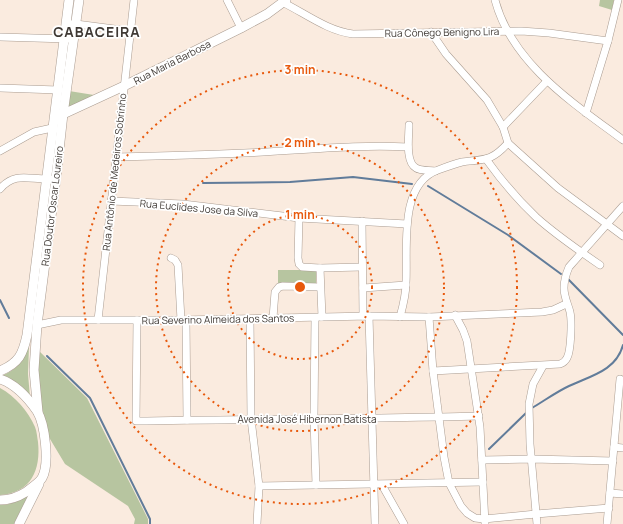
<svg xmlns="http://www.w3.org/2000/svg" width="623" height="524" font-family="Manrope,sans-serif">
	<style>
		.green { fill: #b7c5a0 }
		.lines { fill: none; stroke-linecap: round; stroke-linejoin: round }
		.stream { stroke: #617c9a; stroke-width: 2 }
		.minor-casing { stroke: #aa9c91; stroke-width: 8 }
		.major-casing { stroke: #aa9c91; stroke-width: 10 }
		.minor { stroke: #fff; stroke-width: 7 }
		.major { stroke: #fff; stroke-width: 9 }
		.ring { fill: none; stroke: #e8590c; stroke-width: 2; stroke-dasharray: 2 4 }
		.labels { text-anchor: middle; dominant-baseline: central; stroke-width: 3.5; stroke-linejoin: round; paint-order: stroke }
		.street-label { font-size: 10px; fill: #3f3934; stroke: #fff }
		.district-label { font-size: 14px; font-weight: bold; letter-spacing: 1px; fill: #3f3934; stroke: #fff }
		.centre { fill: #e8590c; stroke: #fff; stroke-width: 2 }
		.ring-label { font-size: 12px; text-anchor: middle; font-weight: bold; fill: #e8590c; stroke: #fff; stroke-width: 3.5; stroke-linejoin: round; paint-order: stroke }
	</style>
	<rect width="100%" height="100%" fill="#faebdf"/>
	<g class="green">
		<polygon points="600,0 614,0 612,10 599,6"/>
		<polygon points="69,91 94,95 67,108"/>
		<rect x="278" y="270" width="38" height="13"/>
		<path d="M29,346L28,374L30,397L0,376C16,371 24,361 29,346Z"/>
		<polygon points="37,349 87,398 148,519 148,524 134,524 135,519 128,506 65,464 44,429 39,412"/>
		<path d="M0,388C15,396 28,411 35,427C37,432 37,437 38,442C41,470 31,493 0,495Z"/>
		<path d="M30,494L15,524H0V505C11,505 21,500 30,494Z"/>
	</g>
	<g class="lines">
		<g class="stream">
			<polyline points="203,183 290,182 353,177 412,184"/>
			<polyline points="428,186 508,235 561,274"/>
			<polyline points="568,279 623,335"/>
			<polyline points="0,300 9,318"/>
			<polyline points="47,356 90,398 150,519 150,524"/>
			<path d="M532,408C544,401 556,392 569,386C590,376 616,371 623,345"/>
			<polyline points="489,449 526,413"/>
		</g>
		<g class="minor-casing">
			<g id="minor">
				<polyline points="227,0 241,28"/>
				<path d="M495,0C512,64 573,103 623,140"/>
				<path d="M284,3C306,14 328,31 353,34L521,31L549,33L608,41"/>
				<polyline points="66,24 76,24 130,31"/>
				<polyline points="431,32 446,54 487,100 503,127 508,143 558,188 623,236"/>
				<polyline points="0,37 68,39"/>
				<polyline points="0,88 58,90"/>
				<polyline points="586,113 608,41 618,0"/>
				<path d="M409,125C409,136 405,162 416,168C421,171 429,170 435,171"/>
				<polyline points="503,127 547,81"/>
				<polyline points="0,151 34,132 52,128"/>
				<path d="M116,157C159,156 201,155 244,153C299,151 353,144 408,147"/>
				<path d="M486,159C501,180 517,199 536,217C556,235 578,250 600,265"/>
				<path d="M0,189C15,171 30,180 50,179"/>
				<polyline points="111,201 183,204 299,218 407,224"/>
				<polyline points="299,218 298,258 299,264 302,267 320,268 362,267"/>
				<polyline points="362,221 363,316"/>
				<polyline points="171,258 175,260 178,265 181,320"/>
				<polyline points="320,268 322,317"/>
				<polyline points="363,288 406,285"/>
				<polyline points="455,315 463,330 467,341 480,427 485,523"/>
				<polyline points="369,316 375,524"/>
				<path d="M400,317C403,306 406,295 406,283C408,249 398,184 438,170C446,167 454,164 462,162C484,159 491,162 508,143"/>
				<polyline points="429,317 433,371 444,457 449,483 461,506 467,513 475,518 484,519 536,514 609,508"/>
				<polyline points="273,318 275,292 279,287 283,286 320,287"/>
				<polyline points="315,318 314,418 316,485"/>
				<polyline points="250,319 251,419 259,486 257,524"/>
				<polyline points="98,320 134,0"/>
				<path d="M137,320L136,421C250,419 365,419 479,416"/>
				<polyline points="186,320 187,420"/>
				<polyline points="37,325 61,320 181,320 369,316 429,317 542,312 553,310 566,304"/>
				<path d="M433,371L560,364C563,363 565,362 567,358C571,351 572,321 570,312C568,304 564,297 564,288C564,281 566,274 569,267L623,206"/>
				<polyline points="614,447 623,448"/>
				<polyline points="482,460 532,459 613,461"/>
				<polyline points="382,485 404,524"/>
				<polyline points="259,486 483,482"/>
				<polyline points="610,493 623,494"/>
				<polyline points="537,524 530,444 529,404 533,384 543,366"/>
				<polyline points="607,524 620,379"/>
			</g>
		</g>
		<g class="major-casing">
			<g id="major">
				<polyline points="59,116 124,86 241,28 267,14 286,0"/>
				<path d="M0,371C19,363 23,354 27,335L69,0"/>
				<path d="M0,379C15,384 28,398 37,411C45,424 50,464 42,478C39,483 31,488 26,492C18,497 9,500 0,500"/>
				<polyline points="38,412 34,370 37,325 56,178 63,114 79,0"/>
				<polyline points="19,524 39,484"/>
			</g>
		</g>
		<use href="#minor" class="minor"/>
		<use href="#major" class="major"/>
	</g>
	<g class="ring">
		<circle cx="300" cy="287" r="72"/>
		<circle cx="300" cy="287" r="144"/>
		<circle cx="300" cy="287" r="217"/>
	</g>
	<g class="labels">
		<g class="street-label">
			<text transform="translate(442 32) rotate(-1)">Rua Cônego Benigno Lira</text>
			<text transform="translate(172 62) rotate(-27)">Rua Maria Barbosa</text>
			<text transform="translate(114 172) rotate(-84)">Rua Antônio de Medeiros Sobrinho</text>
			<text transform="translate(52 206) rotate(-83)">Rua Doutor Oscar Loureiro</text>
			<text transform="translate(199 208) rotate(5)">Rua Euclides Jose da Silva</text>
			<text transform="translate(218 319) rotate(-1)">Rua Severino Almeida dos Santos</text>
			<text x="307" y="419">Avenida José Hibernon Batista</text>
		</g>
		<g class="district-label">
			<text x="97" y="31">CABACEIRA</text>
		</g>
	</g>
	<circle cx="300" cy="287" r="6" class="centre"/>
	<g class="ring-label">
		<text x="300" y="74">3 min</text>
		<text x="300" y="147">2 min</text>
		<text x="300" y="219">1 min</text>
	</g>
</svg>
